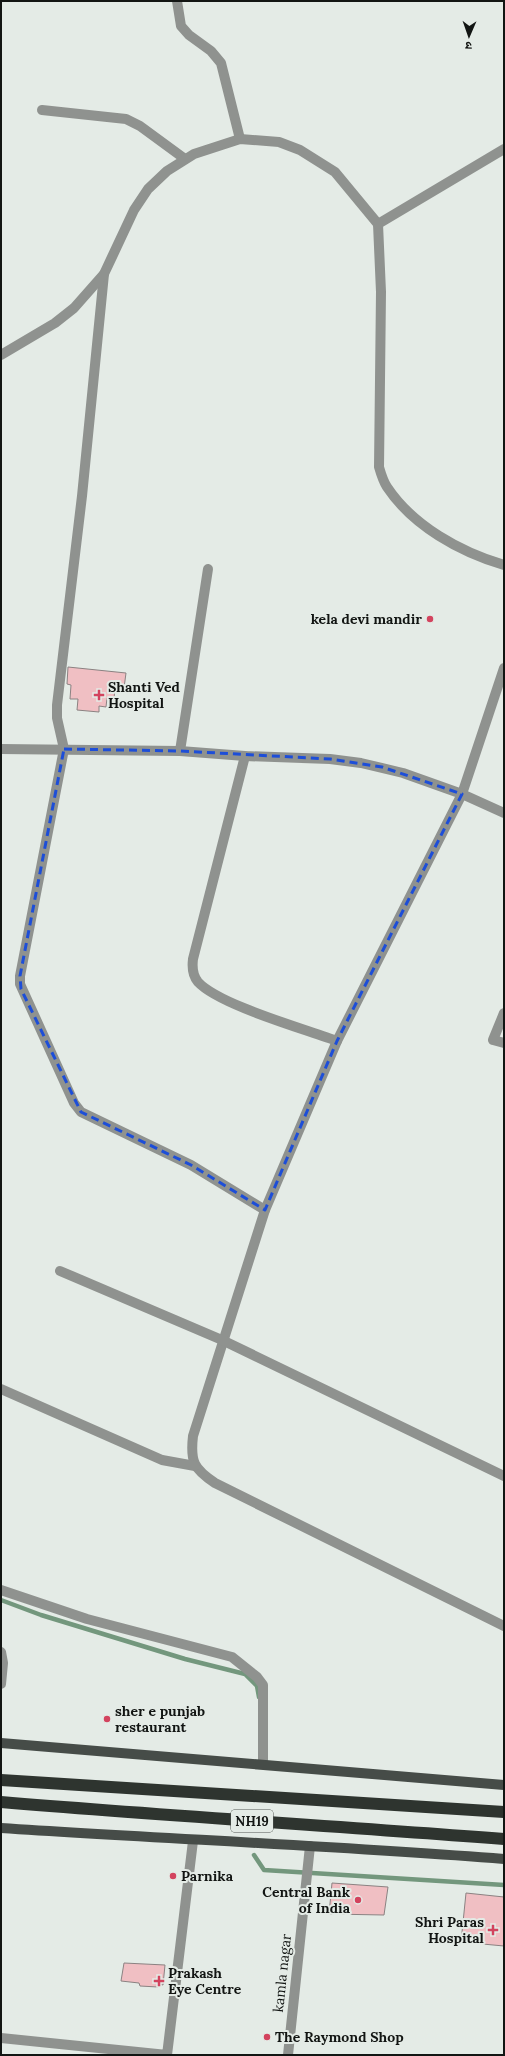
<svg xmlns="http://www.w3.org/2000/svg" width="505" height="2056" font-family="Lora,'Noto Sans Devanagari',serif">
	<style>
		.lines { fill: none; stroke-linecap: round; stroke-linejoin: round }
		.stream { stroke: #73977d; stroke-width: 4.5 }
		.building { fill: #f0bfc3; stroke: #8b8282 }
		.minor { stroke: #8f928f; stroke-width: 10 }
		.major { stroke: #464c48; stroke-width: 10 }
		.highway { stroke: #2e342f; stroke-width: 12 }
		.marked { fill: none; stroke: #1d4ed8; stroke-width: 3; stroke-dasharray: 8 5; stroke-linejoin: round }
		.poi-dot { fill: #d3435e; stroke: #e4ebe6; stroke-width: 1.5 }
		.labels { text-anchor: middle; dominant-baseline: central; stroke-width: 4; stroke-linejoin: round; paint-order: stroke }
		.shield { fill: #e4ebe6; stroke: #515552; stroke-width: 1 }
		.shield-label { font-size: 13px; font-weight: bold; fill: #121513 }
		.poi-label { font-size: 14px; font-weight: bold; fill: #121513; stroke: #e4ebe6; text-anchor: start }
		.street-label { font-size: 14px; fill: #121513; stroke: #e4ebe6 }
	</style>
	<rect width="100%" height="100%" fill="#e4ebe6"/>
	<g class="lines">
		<g class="stream">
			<polyline points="1,1600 41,1615 185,1659 245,1674 257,1686 259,1697"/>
			<polyline points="254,1855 264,1870 504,1885"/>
		</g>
	</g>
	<g class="building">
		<polygon points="68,667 126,673 124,688 115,687 114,699 107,698 106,707 99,706 99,712 77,710 78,699 70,699 71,685 67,684"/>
		<polygon points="332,1883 388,1887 384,1915 329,1914"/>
		<polygon points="466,1893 504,1897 504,1946 461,1942"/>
		<polygon points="124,1963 165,1965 163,1985 159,1984 158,1987 140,1986 139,1983 121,1981"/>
	</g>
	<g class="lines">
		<g class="minor">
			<polyline points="177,1 181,26 189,35 211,51 221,63 240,139"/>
			<polyline points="42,110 126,119 140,126 185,159"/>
			<path d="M504,149L378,224L381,292L379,467C381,474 383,481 387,487C413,526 460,552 504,565"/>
			<polyline points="104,274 82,496 57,705 57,718 64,749 20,976 20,984 74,1103 81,1112 191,1165 265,1210"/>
			<polyline points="1,355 55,323 74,308 104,274 134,210 148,189 167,171 194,154 240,139 279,142 300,150 335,172 378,224"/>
			<path d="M504,668L462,794L337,1041L265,1210L193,1436C190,1462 194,1469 215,1483L504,1626"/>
			<polyline points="1,749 180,751 245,756 330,759 361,763 403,773 462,794 504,813"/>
			<polyline points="180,751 208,569"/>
			<path d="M245,756L193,959C192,967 192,975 198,982C219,1005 305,1029 337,1041"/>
			<polyline points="504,1013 493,1040 504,1043"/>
			<polyline points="60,1271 222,1340 504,1476"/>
			<polyline points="1,1389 162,1460 195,1466"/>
			<polyline points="1,1590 87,1619 232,1657 257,1677 263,1685 263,1764"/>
			<polyline points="1,1652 3,1663 1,1684"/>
			<polyline points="1,2038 167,2055 193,1841"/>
			<polyline points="288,2055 310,1846"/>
		</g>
		<g class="major">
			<polyline points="1,1743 504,1785"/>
			<path d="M1,1828C169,1839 337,1846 504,1859"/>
		</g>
		<g class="highway">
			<polyline points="1,1780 504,1812"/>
			<path d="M1,1802C169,1816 336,1826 504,1839"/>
		</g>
	</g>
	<path class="marked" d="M64,749L180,751L330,759L382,767L462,794L337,1041L265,1210L191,1165L81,1112L21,989L20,976Z"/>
	<g class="poi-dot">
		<circle cx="430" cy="619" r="4"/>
		<path d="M97 689h4v4h4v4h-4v4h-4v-4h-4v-4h4z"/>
		<circle cx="107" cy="1719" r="4"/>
		<circle cx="173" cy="1876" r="4"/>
		<circle cx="358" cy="1900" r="4"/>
		<path d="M491 1924h4v4h4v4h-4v4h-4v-4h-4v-4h4z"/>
		<path d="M157 1975h4v4h4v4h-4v4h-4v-4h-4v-4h4z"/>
		<circle cx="267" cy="2037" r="4"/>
	</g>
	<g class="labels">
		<rect class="shield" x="231" y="1810" width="42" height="22" rx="3"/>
		<g class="shield-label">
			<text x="252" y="1821">NH19</text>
		</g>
		<g class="poi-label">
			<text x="422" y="619" text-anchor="end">kela devi mandir</text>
			<text x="108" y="687">Shanti Ved<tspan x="108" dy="16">Hospital</tspan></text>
			<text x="115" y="1711">sher e punjab<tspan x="115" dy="16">restaurant</tspan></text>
			<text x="181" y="1876">Parnika</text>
			<text x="350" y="1892" text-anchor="end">Central Bank<tspan x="350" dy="16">of India</tspan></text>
			<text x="484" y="1922" text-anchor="end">Shri Paras<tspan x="484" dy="16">Hospital</tspan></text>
			<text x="168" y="1973">Prakash<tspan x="168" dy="16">Eye Centre</tspan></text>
			<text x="275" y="2037">The Raymond Shop</text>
		</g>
		<g class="street-label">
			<text transform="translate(282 1973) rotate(-84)">kamla nagar</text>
		</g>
	</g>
	<rect width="505" height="2056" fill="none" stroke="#121513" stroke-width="4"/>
	<g transform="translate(469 36) rotate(182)" stroke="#e4ebe6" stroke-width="3" paint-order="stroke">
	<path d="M0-3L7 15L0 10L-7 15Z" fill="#121513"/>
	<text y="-6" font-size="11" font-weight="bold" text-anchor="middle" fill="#121513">उ</text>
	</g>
</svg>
